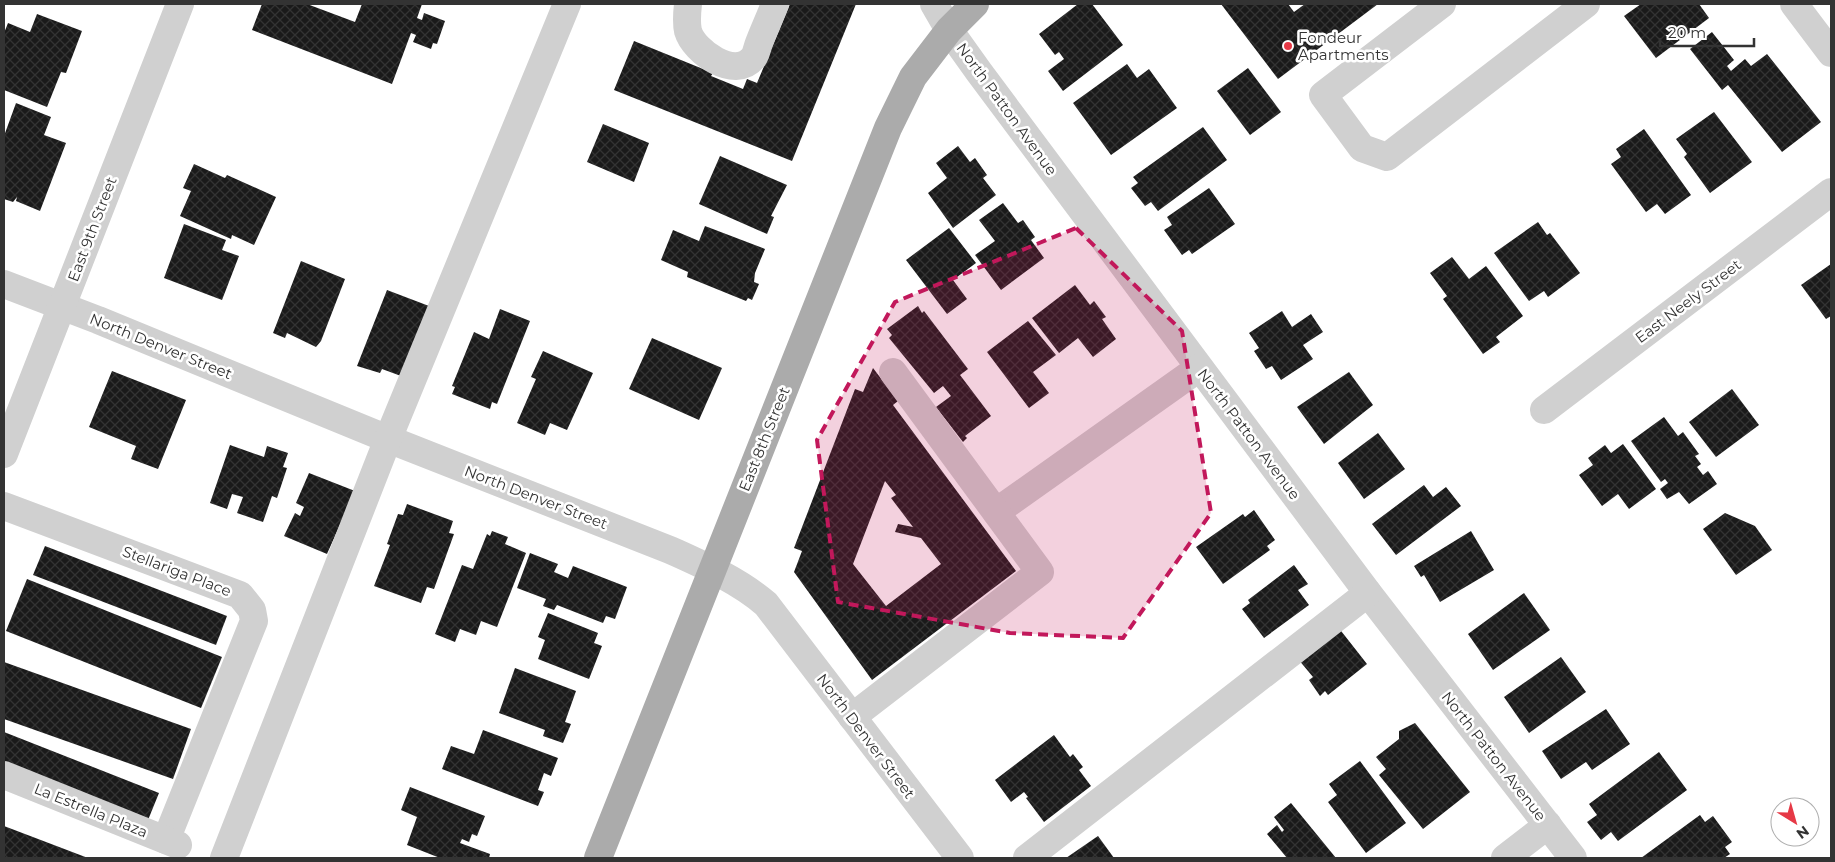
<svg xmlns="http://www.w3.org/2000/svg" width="1835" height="862" font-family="Montserrat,sans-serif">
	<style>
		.building { fill: url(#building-cross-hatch); fill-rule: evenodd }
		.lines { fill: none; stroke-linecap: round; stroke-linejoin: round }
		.minor { stroke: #d0d0d0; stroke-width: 28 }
		.major { stroke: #ababab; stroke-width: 28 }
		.marked { fill: #c2185b; fill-opacity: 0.2; stroke: #c2185b; stroke-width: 4; stroke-dasharray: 10 6; stroke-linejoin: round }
		.poi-dot { fill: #e63946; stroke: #fff; stroke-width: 2 }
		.labels { text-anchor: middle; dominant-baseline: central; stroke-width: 5; stroke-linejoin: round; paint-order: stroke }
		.poi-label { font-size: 15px; fill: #333; stroke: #fff; text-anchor: start }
		.street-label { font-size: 15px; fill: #333; stroke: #fff }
	</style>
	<defs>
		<pattern id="building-cross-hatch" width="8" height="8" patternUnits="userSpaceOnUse" patternTransform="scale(1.25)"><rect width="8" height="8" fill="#1a1a1a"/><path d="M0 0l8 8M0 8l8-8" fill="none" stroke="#333"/></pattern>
	</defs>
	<rect width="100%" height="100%" fill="#fff"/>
	<g class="building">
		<polygon points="262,4 307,4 355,22 362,4 422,4 417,18 422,20 424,13 445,21 437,44 433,43 431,49 413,42 416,35 411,33 392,84 252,30"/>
		<polygon points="790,4 856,4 792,161 614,90 634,41 713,73 711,76 743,89 747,79 757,83"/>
		<polygon points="1078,4 1092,4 1123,45 1063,91 1048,71 1064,59 1059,52 1055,55 1039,34"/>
		<polygon points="1221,4 1288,4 1294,12 1305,4 1378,4 1278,79"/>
		<polygon points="1641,4 1699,4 1709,18 1656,58 1624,16"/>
		<polygon points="37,14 82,31 66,73 61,72 47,107 4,90 4,33 8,23 30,32"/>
		<polygon points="1712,32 1734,60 1727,66 1731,71 1745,59 1751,66 1767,54 1821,122 1782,152 1728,85 1722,90 1690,49"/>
		<polygon points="1127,64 1137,78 1149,69 1177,108 1111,155 1073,103"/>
		<polygon points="1248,68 1281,112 1250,135 1217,91"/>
		<polygon points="16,103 51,117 44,135 66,143 40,211 16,201 17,197 13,202 4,199 4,136"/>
		<polygon points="1714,112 1752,162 1710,193 1684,157 1687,154 1676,139"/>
		<polygon points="603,124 649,143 634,182 587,162"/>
		<polygon points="1203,127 1227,160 1158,211 1151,202 1145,206 1131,188 1138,183 1133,177"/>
		<polygon points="1644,129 1691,195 1665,214 1657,204 1646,212 1611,164 1621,157 1616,149"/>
		<polygon points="958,146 970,162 975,158 987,175 983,178 996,195 953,228 928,193 947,178 936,163"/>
		<polygon points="720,156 787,185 771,216 774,217 767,234 699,204"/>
		<polygon points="194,164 225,178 227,175 276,197 254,245 232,235 231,239 180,216 191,191 183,188"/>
		<polygon points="1209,188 1235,224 1192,254 1189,250 1182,255 1164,230 1172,225 1167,217"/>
		<polygon points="1003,203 1018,223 1023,220 1035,237 1031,240 1044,258 1001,290 975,255 995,241 979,220"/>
		<polygon points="1538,222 1547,235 1550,233 1580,273 1548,297 1544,291 1529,301 1494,253"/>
		<polygon points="184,224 226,240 222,250 239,256 222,300 164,278"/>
		<polygon points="705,226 765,249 755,273 754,282 759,284 752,300 748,298 746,301 687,277 688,272 661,260 673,230 699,241"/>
		<polygon points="949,228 976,263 953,280 967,299 947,314 906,260"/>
		<polygon points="1452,257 1469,279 1486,266 1523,316 1496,337 1500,342 1483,354 1443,299 1447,296 1430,273"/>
		<polygon points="301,261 345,279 321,341 316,347 287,333 285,338 273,333"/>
		<polygon points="1831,264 1831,316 1826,319 1801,285"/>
		<polygon points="1075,285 1090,305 1094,301 1106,317 1102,319 1116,339 1093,357 1078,338 1059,353 1032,318"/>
		<polygon points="387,290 429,306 401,376 382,369 380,373 357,366"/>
		<polygon points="918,306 922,313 924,311 968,369 960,375 991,416 965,436 967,438 963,442 936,407 951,396 943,386 934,393 889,338 892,335 887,329"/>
		<polygon points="500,309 530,321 497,404 492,402 490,409 452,394 455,387 452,386 474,332 489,339"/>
		<polygon points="1282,311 1292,327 1311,314 1323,332 1303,345 1313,359 1281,380 1272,366 1266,369 1254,351 1259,348 1249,333"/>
		<polygon points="1028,321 1056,355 1033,372 1049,393 1029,408 987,352"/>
		<polygon points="652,338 722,368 699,420 629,389"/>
		<polygon points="543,351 593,373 567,430 550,423 545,435 517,423 536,379 531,377"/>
		<path d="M873,368L898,401L893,405L1016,571L872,680L794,572L802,551L794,548L855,389L863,392ZM885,481L896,495L891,498L913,527L898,524L895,532L921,538L941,564L886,606L853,564Z"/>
		<polygon points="112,371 186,400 158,469 131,459 136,446 89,427"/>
		<polygon points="1349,372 1373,405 1324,444 1297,407"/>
		<polygon points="1732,389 1759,425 1716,457 1689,422"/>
		<polygon points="1664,417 1678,436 1683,432 1699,454 1695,456 1701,464 1697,467 1703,475 1708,471 1717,484 1689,504 1679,492 1667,499 1660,489 1668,483 1665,479 1661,482 1631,441"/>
		<polygon points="1378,433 1405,469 1364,499 1338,463"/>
		<polygon points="1623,444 1656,489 1629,509 1618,494 1602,506 1579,475 1593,465 1588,458 1605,445 1611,453"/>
		<polygon points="230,445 264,457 267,446 288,453 283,467 287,468 277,498 272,496 263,522 237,513 243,497 232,494 227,509 210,503"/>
		<polygon points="309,473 355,491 327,554 284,536 295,513 300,516 304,507 296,503"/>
		<polygon points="1424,485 1433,497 1446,487 1461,506 1396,555 1372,524"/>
		<polygon points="407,504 453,521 449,533 454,534 434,589 427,587 421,603 374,586 390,545 387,544 398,514 403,515"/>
		<polygon points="1254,510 1275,540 1267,546 1270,550 1223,584 1196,547 1243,514 1245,517"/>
		<polygon points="1725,513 1755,526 1772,550 1736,575 1703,529"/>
		<polygon points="492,531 508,537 505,544 526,553 497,627 481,621 476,635 460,629 455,642 435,634 462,565 473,569 487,534 490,536"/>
		<polygon points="1471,531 1494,570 1440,602 1424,575 1421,577 1414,566"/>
		<polygon points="45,546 227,616 216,645 33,575"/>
		<polygon points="530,553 558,564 554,572 568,578 573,566 627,587 615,619 606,616 603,623 557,605 554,610 543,606 546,599 517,588"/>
		<polygon points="1294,565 1308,584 1298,590 1309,605 1264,638 1242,609 1250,603 1248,600"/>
		<polygon points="27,579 222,657 201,708 6,631"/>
		<polygon points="1524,593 1550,630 1493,670 1468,634"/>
		<polygon points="548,613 598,633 594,643 602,646 589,679 538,659 545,640 538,637"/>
		<polygon points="1338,627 1367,664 1328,695 1325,691 1320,696 1309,680 1313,677 1298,659"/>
		<polygon points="1561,657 1586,692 1529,733 1504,697"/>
		<polygon points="4,662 191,729 173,779 4,719"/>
		<polygon points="515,668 576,691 565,722 571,724 563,743 543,736 545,730 499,713"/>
		<polygon points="1606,709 1630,744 1592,770 1586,762 1561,779 1542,751"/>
		<polygon points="1415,723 1470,792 1423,829 1379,775 1386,769 1376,757 1399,739 1399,731"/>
		<polygon points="483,730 558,758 551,776 544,773 538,790 544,792 538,806 442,769 451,746 474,754"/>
		<polygon points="4,732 159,793 148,820 4,765"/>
		<polygon points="1054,735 1070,757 1073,754 1083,767 1079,770 1091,786 1044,822 1026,798 1028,797 1024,792 1011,802 995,780"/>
		<polygon points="1659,752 1687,790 1618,841 1611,832 1601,840 1587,822 1597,815 1589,804"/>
		<polygon points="1360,761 1406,823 1366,853 1328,802 1337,795 1329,784"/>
		<polygon points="410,787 485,816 477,836 472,834 469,842 462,839 460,843 490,854 489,858 440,858 407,845 417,817 401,810"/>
		<polygon points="1291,803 1336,858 1287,858 1267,834 1277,825 1282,832 1284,830 1274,817"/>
		<polygon points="1700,815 1705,822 1713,816 1732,842 1725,847 1730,854 1724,858 1641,858"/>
		<polygon points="4,826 88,858 4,858"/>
		<polygon points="1098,836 1114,858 1066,858"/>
	</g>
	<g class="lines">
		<g class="minor">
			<path d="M688,4C687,13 686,22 688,31C694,52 735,80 753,58C756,55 757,48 759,43C764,30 770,17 775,4"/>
			<polyline points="934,4 949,30 979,72 1368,593 1573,858"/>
			<polyline points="1442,4 1323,95 1362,148 1387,157 1586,4"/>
			<polyline points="1794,4 1831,53"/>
			<path d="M4,284L98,320L388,439L670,550C703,565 738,580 766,604L960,858"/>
			<polyline points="1544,410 1831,192"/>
			<polyline points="4,454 180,4"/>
			<polyline points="4,506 240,595 252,610 254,621 166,840"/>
			<polyline points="996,512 1199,368"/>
			<polyline points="852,717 1040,572 893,372"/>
			<polyline points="4,775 178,845"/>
			<polyline points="224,858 388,439 567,4"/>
			<polyline points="1027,858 1368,593"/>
			<polyline points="1505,858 1548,825"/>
		</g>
		<polyline class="major" points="598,858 888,128 913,77 949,30 975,4"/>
	</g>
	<path class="marked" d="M1076,228L1182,331L1211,513L1123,638L1010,633L838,602L817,440L895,302Z"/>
	<circle class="poi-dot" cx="1288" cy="46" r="5"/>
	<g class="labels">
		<g class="poi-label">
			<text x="1298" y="37">Fondeur<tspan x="1298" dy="17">Apartments</tspan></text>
		</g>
		<g class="street-label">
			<text transform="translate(1007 109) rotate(54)">North Patton Avenue</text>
			<text transform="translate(92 229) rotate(-69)">East 9th Street</text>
			<text transform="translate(1688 301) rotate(-37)">East Neely Street</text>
			<text transform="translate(161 346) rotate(22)">North Denver Street</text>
			<text transform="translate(1249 434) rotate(53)">North Patton Avenue</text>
			<text transform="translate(764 439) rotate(-68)">East 8th Street</text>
			<text transform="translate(536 497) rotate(21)">North Denver Street</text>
			<text transform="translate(177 571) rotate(21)">Stellariga Place</text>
			<text transform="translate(866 736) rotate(53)">North Denver Street</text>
			<text transform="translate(1494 756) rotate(52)">North Patton Avenue</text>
			<text transform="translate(91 810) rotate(22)">La Estrella Plaza</text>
		</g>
	</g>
	<rect width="1835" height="862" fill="none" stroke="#333333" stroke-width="10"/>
	<g transform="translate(1795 822) rotate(143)"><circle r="24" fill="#ffffff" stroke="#adadad"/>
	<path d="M0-4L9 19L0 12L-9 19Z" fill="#e63946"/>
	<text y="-8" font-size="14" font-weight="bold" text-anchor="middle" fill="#333333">N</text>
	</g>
	<path d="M1660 38v8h94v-8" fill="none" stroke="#333333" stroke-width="2.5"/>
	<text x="1668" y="38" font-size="15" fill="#333333" stroke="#ffffff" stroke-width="4" paint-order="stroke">20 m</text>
</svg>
